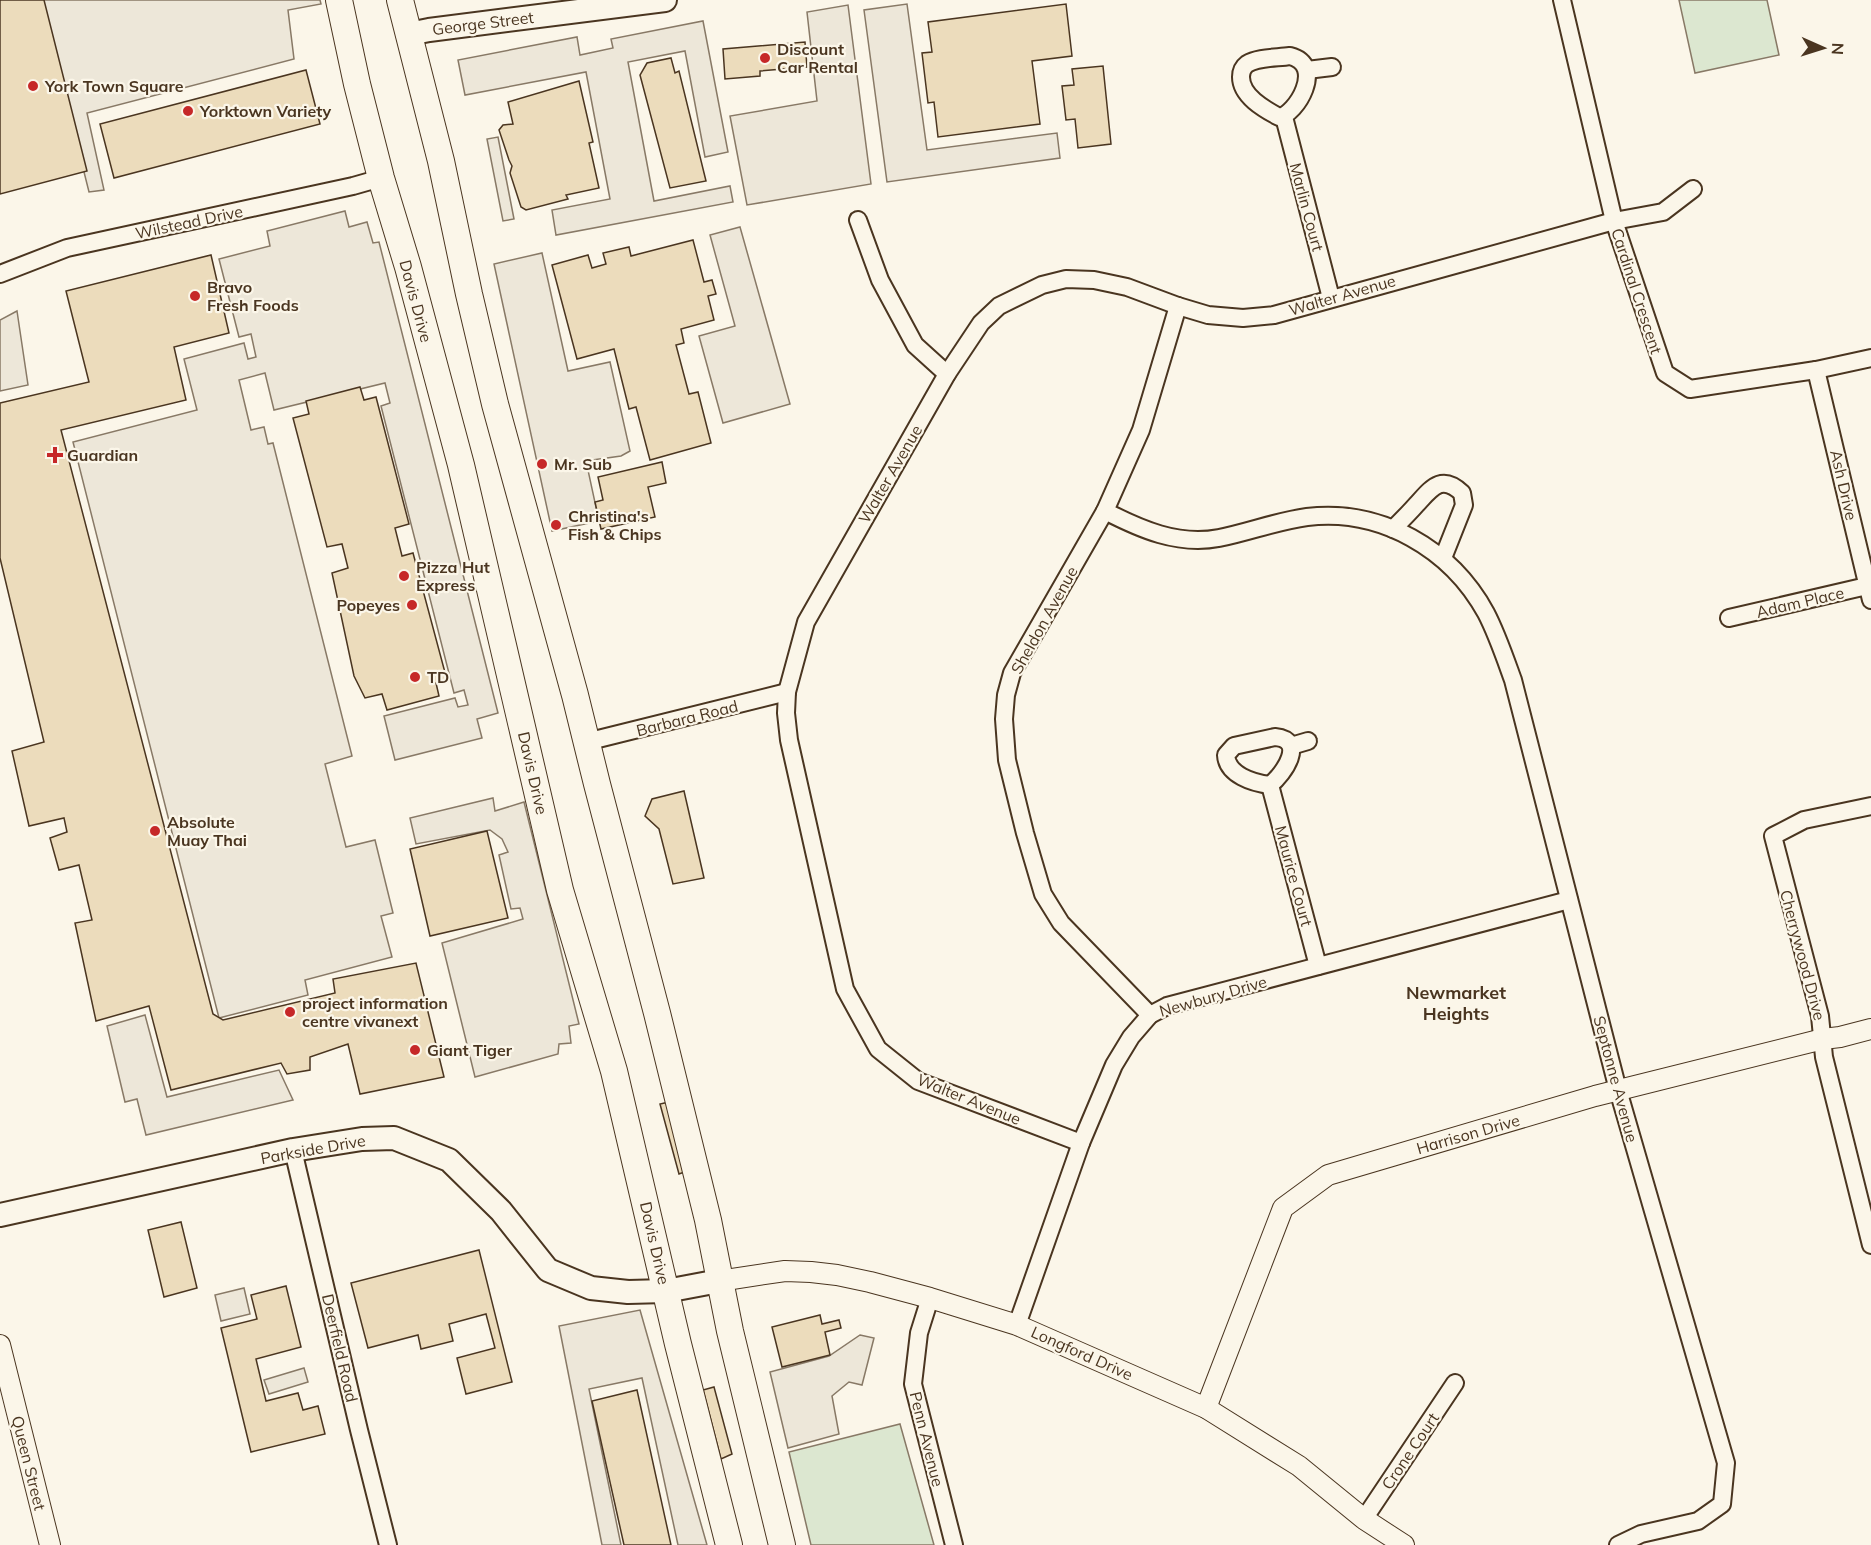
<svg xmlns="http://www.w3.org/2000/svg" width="1871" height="1545" font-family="Mulish,sans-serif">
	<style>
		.green { fill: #dce7d0; stroke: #887966; stroke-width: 1.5 }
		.parking { fill: #ede7d9; stroke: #887966; stroke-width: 1.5 }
		.building { fill: #ecdcbc; stroke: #4a3520; stroke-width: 1.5 }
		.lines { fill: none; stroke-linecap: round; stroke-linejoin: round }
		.minor-casing { stroke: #4a3520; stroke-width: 20 }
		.tertiary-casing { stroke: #4a3520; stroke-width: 22 }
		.secondary-casing { stroke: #4a3520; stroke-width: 26 }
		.primary-casing { stroke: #4a3520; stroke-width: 28 }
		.minor { stroke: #fbf6e9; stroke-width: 16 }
		.tertiary { stroke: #fbf6e9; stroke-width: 20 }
		.secondary { stroke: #fbf6e9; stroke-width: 22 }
		.primary { stroke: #fbf6e9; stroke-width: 26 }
		.poi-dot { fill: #c62828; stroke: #fbf6e9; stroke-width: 2 }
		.labels { text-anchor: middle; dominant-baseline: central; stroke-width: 4.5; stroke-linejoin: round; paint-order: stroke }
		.street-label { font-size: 16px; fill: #4a3520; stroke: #fbf6e9 }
		.poi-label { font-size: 16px; font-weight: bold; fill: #4a3520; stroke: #fbf6e9; text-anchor: start }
		.neighbourhood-label { font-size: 18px; font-weight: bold; fill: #4a3520; stroke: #fbf6e9 }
	</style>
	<rect width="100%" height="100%" fill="#fbf6e9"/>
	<g class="green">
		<polygon points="1679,0 1767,0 1779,55 1695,73"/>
		<polygon points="900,1424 934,1545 811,1545 789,1452"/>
	</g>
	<g class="parking">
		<polygon points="41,0 320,0 321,4 288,10 294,59 87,113 104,190 89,192"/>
		<polygon points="907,4 927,150 1057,133 1060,158 887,182 864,10"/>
		<polygon points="848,5 871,184 747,205 730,116 817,101 807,12"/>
		<polygon points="703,21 728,152 705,157 685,51 628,62 654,201 730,186 733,202 556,235 552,210 610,199 586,72 465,95 458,60 577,37 580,55 613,48 611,39"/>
		<polygon points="498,137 514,219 503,221 487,139"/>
		<polygon points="345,211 349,227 367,222 373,243 379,242 498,713 477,719 482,738 395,760 384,716 455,698 458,707 468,705 464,690 454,693 381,406 390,403 385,383 274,410 265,373 239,380 251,430 264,427 268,444 273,443 352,756 325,764 346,847 375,840 393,913 381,916 392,957 305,980 308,995 219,1018 73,442 197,410 184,359 244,343 248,359 256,357 251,334 239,337 219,259 270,246 267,231"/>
		<polygon points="740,227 790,404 723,423 699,336 735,326 710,235"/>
		<polygon points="542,253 568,371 610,362 630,451 621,456 586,461 599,521 552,531 494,264"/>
		<polygon points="17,311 28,385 0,391 0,320"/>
		<polygon points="493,798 495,811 524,802 579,1024 569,1026 571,1043 559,1044 558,1054 475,1077 442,943 523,919 520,908 511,909 499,855 508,852 502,839 490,830 416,844 410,818"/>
		<polygon points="145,1015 167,1097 279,1070 293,1100 146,1135 137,1099 125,1102 107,1026"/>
		<polygon points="244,1288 250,1314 221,1321 215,1295"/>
		<polygon points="640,1310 707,1545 678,1545 642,1378 589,1389 621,1545 602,1545 559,1326"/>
		<polygon points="860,1335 874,1338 862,1385 849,1382 832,1396 839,1434 788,1448 770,1372 829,1356"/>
		<polygon points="304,1368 308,1382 269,1394 264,1380"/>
	</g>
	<g class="building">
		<polygon points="0,0 44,0 87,171 0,194"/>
		<polygon points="1066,4 1072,56 1032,61 1040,124 938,137 934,102 928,103 922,53 932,52 928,22"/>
		<polygon points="805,42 807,67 760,71 760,76 725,79 723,49"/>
		<polygon points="671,58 675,73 679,71 706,181 670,188 640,75 647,63"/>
		<polygon points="1103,66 1111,144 1078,148 1075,119 1066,120 1062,86 1074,85 1072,69"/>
		<polygon points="306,70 320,124 114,178 100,124"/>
		<polygon points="579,81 593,142 589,143 599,188 566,195 568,199 526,210 521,207 510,173 512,166 509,160 499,130 503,125 513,124 508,102"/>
		<polygon points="693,240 704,282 712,280 716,294 708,296 714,320 681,329 684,343 676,345 689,394 698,392 711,443 650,460 636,407 629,409 614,349 577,359 552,265 588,255 592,268 606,264 603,253 629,247 631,256"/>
		<polygon points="211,255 229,333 174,347 186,400 61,430 213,1014 223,1020 335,993 333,979 416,963 444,1077 360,1094 348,1044 310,1057 310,1070 287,1074 281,1063 171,1090 149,1006 96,1021 75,923 92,920 79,865 59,870 50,838 67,832 64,818 29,826 12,751 44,742 0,558 0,403 89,382 66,291"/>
		<polygon points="360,387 364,400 376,397 409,524 395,528 402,556 413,553 447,680 436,683 439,696 387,710 382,694 365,698 354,676 332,573 348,568 342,544 327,547 293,418 309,414 306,401"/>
		<polygon points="662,462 666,483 648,487 655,517 601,529 595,502 603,500 598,477"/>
		<polygon points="684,791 704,878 673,884 659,829 645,816 652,799"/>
		<polygon points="487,831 508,918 430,936 410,849"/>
		<polygon points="669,1102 687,1171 679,1174 660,1104"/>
		<polygon points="181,1222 197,1288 164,1297 148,1230"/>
		<polygon points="479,1250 512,1382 466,1394 457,1358 495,1348 486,1314 449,1324 453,1341 421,1349 418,1335 368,1348 351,1283"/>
		<polygon points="286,1286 301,1347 256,1359 266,1401 298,1393 303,1410 318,1406 325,1434 251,1452 221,1328 257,1319 251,1295"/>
		<polygon points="820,1315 822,1324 839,1320 841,1328 825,1332 830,1355 782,1367 772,1327"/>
		<polygon points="714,1387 732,1454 721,1459 703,1390"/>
		<polygon points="637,1390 671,1545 624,1545 592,1401"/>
	</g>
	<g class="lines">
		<g class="minor-casing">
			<g id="minor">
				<polyline points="1562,0 1614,221 1665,373 1690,389 1816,370 1871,358"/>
				<path d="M1290,56C1326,65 1296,115 1279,117C1264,109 1241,96 1241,77C1241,71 1243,67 1247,64C1258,57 1277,58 1290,56Z"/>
				<polyline points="1307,70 1332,67"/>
				<polyline points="1284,117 1331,298"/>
				<polyline points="858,220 880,280 915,345 947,374"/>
				<polyline points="0,274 67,248 353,186 381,178"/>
				<polyline points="1816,370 1871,600"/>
				<path d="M1105,511C1140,529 1178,546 1219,538C1249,532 1277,521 1307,517C1381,508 1451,549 1486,613C1497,634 1505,658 1513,680L1618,1090L1726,1463L1722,1504L1698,1521L1641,1534L1618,1545"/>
				<path d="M1393,529C1401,521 1409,513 1416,505C1431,489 1441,473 1462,493L1464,505L1443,558"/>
				<polyline points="1729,618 1871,585"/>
				<path d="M1275,737C1307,740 1284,774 1270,785C1253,783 1227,775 1226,755L1234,746Z"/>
				<polyline points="586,742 787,692"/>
				<polyline points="1291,746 1308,741"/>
				<polyline points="1270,785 1318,966"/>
				<polyline points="1871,806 1804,820 1773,836 1820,1016 1824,1057 1871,1245"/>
				<polyline points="1150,1015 1061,923 1043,894 1025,833 1007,760 1004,719 1006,695 1012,673 1105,511 1141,430 1178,306"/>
				<polyline points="1081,1143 918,1081 878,1049 845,989 789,740 786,713 787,692 806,622 947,374 981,323 999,306 1042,285 1066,279 1094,280 1127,287 1178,306 1208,315 1243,318 1274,315 1614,221 1663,212 1693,189"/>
				<polyline points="293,1150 359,1430 388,1545"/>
				<polyline points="930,1298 919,1333 913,1384 954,1545"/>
				<polyline points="1017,1325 1081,1143 1114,1065 1131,1037 1150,1015 1167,1006 1569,900"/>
				<polyline points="1364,1519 1455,1383"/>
			</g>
		</g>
		<g class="tertiary-casing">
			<g id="tertiary">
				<polyline points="719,1281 785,1271 811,1272 837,1275 870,1282 930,1298 1017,1325 1206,1408 1299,1466 1364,1519 1404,1545"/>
				<polyline points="0,1345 50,1545"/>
				<polyline points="1206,1408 1283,1208 1328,1175 1595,1096 1823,1039 1840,1037 1871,1029"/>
			</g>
		</g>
		<g class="secondary-casing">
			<g id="secondary">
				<polyline points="409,34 429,30 665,0"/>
				<polyline points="0,1215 293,1150 362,1139 394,1138 449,1160 501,1211 548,1270 591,1288 628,1292 666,1291 719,1281"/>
			</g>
		</g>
		<g class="primary-casing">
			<g id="primary">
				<polyline points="339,0 357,84 381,178 408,267 461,465 560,890 614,1071 678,1344 729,1545"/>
				<polyline points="400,0 441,161 469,294 495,404 575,695 597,784 657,1013 708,1220 730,1331 782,1545"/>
			</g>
		</g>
		<use href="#minor" class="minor"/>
		<use href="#tertiary" class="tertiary"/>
		<use href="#secondary" class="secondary"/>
		<use href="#primary" class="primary"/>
	</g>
	<g class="poi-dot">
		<circle cx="765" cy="58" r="6"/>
		<circle cx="33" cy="86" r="6"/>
		<circle cx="188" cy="111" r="6"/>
		<circle cx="195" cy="296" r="6"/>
		<path d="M52 446h6v6h6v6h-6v6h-6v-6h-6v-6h6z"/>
		<circle cx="542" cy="464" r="6"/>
		<circle cx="556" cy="525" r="6"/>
		<circle cx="404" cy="576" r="6"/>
		<circle cx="412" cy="605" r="6"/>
		<circle cx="415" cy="677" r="6"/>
		<circle cx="155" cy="831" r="6"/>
		<circle cx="290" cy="1012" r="6"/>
		<circle cx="415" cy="1050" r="6"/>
	</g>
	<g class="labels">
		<g class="street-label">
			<text transform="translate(483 23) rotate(-7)">George Street</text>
			<text transform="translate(1307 207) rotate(75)">Marlin Court</text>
			<text transform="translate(189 222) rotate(-12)">Wilstead Drive</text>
			<text transform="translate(1637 291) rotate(72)">Cardinal Crescent</text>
			<text transform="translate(1342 295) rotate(-16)">Walter Avenue</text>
			<text transform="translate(416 301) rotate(75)">Davis Drive</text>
			<text transform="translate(890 474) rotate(-60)">Walter Avenue</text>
			<text transform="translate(1844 485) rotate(77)">Ash Drive</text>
			<text transform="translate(1800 602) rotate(-13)">Adam Place</text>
			<text transform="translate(1044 620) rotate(-61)">Sheldon Avenue</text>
			<text transform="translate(687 718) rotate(-14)">Barbara Road</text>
			<text transform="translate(533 773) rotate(77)">Davis Drive</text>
			<text transform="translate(1294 876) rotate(75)">Maurice Court</text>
			<text transform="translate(1803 955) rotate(75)">Cherrywood Drive</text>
			<text transform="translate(1213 996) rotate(-16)">Newbury Drive</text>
			<text transform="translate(1616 1079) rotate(75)">Septonne Avenue</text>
			<text transform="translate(969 1099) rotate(22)">Walter Avenue</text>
			<text transform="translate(1468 1134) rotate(-16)">Harrison Drive</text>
			<text transform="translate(313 1149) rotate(-10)">Parkside Drive</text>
			<text transform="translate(655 1243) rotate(77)">Davis Drive</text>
			<text transform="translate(340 1348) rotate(77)">Deerfield Road</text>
			<text transform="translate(1082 1353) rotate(24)">Longford Drive</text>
			<text transform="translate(927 1439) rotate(76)">Penn Avenue</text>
			<text transform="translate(1410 1451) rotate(-56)">Crone Court</text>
			<text transform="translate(29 1463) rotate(76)">Queen Street</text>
		</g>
		<g class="poi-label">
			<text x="777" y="49">Discount<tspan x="777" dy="18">Car Rental</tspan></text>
			<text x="45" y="86">York Town Square</text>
			<text x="200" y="111">Yorktown Variety</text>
			<text x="207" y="287">Bravo<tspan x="207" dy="18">Fresh Foods</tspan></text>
			<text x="67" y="455">Guardian</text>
			<text x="554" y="464">Mr. Sub</text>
			<text x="568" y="516">Christina's<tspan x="568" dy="18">Fish &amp; Chips</tspan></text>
			<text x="416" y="567">Pizza Hut<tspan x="416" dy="18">Express</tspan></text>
			<text x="400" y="605" text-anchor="end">Popeyes</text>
			<text x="427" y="677">TD</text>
			<text x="167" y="822">Absolute<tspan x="167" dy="18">Muay Thai</tspan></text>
			<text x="302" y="1003">project information<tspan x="302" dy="18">centre vivanext</tspan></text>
			<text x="427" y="1050">Giant Tiger</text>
		</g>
		<g class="neighbourhood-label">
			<text x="1456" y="992">Newmarket<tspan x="1456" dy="21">Heights</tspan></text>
		</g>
	</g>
	<g transform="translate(1823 48) rotate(93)" stroke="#fbf6e9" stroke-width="4.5" paint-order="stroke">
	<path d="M0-4.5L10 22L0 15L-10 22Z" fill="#4a3520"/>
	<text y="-9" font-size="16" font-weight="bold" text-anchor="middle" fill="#4a3520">N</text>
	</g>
</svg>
